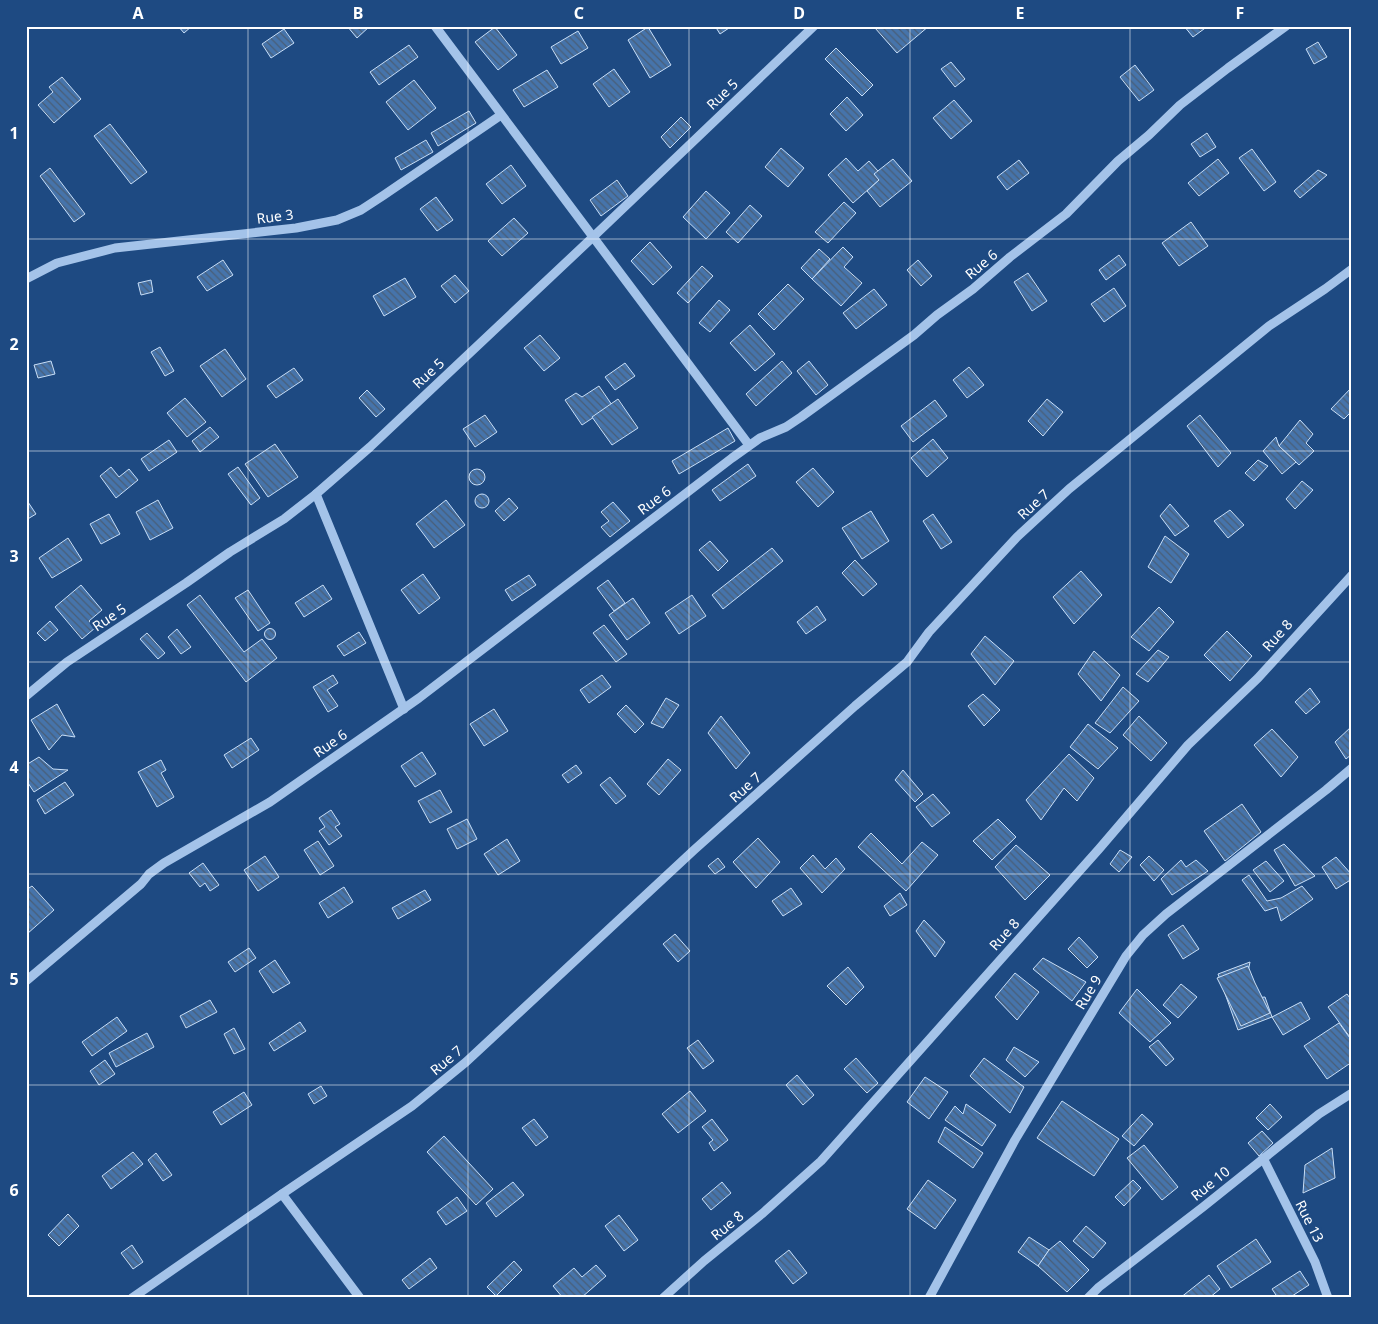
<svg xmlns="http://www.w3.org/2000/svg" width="1378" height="1324" font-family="'Noto Sans',sans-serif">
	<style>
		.building { fill: url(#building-back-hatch); stroke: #c8def7 }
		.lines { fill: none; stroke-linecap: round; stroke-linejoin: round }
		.minor { stroke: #a4c3e9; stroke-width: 9 }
		.grid { fill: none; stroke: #fff; stroke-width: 1; stroke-opacity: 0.55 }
		.labels { text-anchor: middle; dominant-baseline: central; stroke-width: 5; stroke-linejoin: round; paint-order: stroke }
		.street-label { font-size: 14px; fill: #fff; stroke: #1e4a82 }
		.neatline { fill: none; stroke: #fff; stroke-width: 2 }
		.grid-label { font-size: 16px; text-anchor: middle; font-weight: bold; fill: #fff }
	</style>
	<defs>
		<pattern id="building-back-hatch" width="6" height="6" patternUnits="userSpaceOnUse" patternTransform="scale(1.25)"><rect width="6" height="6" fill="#4674ab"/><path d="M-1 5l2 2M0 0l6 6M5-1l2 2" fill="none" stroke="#495e77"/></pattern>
	</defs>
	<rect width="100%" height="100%" fill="#1e4a82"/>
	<g class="building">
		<polygon points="178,26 192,26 184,33"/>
		<polygon points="347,26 370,26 357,38"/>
		<polygon points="715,26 732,26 720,34"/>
		<polygon points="877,26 929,26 897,53 875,28"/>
		<polygon points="1184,26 1208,26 1193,37"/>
		<polygon points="495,27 517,55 498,70 475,42"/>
		<polygon points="648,27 671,65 650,78 628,40"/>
		<polygon points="284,29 294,43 271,58 262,44"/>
		<polygon points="578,31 588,48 561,64 551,47"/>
		<polygon points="1318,42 1327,57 1314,64 1306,49"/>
		<polygon points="409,45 418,57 379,85 370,72"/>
		<polygon points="836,48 873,85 862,96 825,59"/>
		<polygon points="951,62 965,79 955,87 941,69"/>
		<polygon points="1135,65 1154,90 1139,101 1120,77"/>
		<polygon points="614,69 630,92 609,107 593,84"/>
		<polygon points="547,70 558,87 524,107 513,90"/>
		<polygon points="62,77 81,99 54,123 38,105 53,92 49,87"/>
		<polygon points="414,80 436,108 408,130 386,102"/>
		<polygon points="847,97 863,115 846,131 830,114"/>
		<polygon points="954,100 972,121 951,139 933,118"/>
		<polygon points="469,111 476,123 438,146 431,133"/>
		<polygon points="681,117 691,127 670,148 661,137"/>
		<polygon points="110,124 147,172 131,184 94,136"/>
		<polygon points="1207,133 1216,147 1200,157 1191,144"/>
		<polygon points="426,140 433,152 401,170 395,158"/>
		<polygon points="781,148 804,168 788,187 765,167"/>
		<polygon points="1252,149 1276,182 1264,191 1239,158"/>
		<polygon points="846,158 858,171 869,161 878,171 879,180 853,203 828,175"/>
		<polygon points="893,159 912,181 880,207 867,191 879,180 874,174"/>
		<polygon points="1218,159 1229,173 1199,196 1188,183"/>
		<polygon points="1019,160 1029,173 1007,190 997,177"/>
		<polygon points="511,165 526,186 502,204 486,184"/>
		<polygon points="50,168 85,214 74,222 40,176"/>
		<polygon points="1318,170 1327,175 1300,198 1294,191"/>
		<polygon points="617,180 628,196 601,216 590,200"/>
		<polygon points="706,191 730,213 706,239 683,217"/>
		<polygon points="436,197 453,220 437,231 420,209"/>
		<polygon points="844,202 856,213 828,243 815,232"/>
		<polygon points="750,205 762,216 738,243 726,232"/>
		<polygon points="514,218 528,233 502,256 488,241"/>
		<polygon points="1191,222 1208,246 1179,266 1162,243"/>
		<polygon points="650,242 672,267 653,285 631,261"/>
		<polygon points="843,247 853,257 844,267 862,283 841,306 812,279"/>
		<polygon points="819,249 830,259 812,279 801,268"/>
		<polygon points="1119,255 1126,265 1106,280 1099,270"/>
		<polygon points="223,260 233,275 207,291 197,277"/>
		<polygon points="918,260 932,276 921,286 907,270"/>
		<polygon points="702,266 713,276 688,303 677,293"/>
		<polygon points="1028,273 1047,301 1032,311 1014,282"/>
		<polygon points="455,275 469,291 455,303 441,286"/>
		<polygon points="405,278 416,297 384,316 373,296"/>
		<polygon points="151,280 153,292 141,295 138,283"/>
		<polygon points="788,284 804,299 774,330 758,314"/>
		<polygon points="1114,288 1126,306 1104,322 1091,304"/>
		<polygon points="874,289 887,305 856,329 843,313"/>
		<polygon points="719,300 730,310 710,332 699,323"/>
		<polygon points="750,325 775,354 755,371 730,343"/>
		<polygon points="540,335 560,358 544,371 524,348"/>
		<polygon points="160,347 174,371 165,376 151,352"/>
		<polygon points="225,349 246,379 222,397 200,366"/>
		<polygon points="51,361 55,374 38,378 34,365"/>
		<polygon points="782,361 792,373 756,406 746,394"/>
		<polygon points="809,361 828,385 816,395 797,371"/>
		<polygon points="625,363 635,376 615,390 605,377"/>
		<polygon points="969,367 984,385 967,398 953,380"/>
		<polygon points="294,368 303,380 276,398 267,386"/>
		<polygon points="599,386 612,405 582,425 565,400 576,393 582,397"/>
		<polygon points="1352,387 1352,411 1344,419 1331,409"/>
		<polygon points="367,390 385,409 376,417 359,398"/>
		<polygon points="185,398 206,422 187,437 167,413"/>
		<polygon points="618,399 638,428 612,445 592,417"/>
		<polygon points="1047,399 1063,412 1043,436 1028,421"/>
		<polygon points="935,400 947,416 913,442 901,426"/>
		<polygon points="485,415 497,432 475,447 463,429"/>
		<polygon points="1200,415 1231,453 1218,467 1187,426"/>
		<polygon points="1300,420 1313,434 1306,443 1314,451 1299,465 1279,446"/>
		<polygon points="210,427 219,437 200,452 192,441"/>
		<polygon points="728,428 735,441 679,474 672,461"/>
		<polygon points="1276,437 1279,446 1296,462 1282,474 1263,451"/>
		<polygon points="933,439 948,458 927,477 911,458"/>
		<polygon points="169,440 177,452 149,471 141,459"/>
		<polygon points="275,444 298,477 268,497 245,464"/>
		<polygon points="1258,460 1268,466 1254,481 1245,473"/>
		<polygon points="748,464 756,476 720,501 712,490"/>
		<polygon points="111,467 119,477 129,469 138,480 116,498 100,476"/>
		<polygon points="238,467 260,498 251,505 228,474"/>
		<polygon points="813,468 834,492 818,507 796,482"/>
		<circle cx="477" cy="477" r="8"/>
		<polygon points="1302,481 1313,490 1295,509 1286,499"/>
		<circle cx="482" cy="501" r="7"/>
		<polygon points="509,498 518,508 504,521 495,511"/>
		<polygon points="26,499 36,514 26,520"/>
		<polygon points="158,500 173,528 150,540 136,512"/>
		<polygon points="446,500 465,525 434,548 416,524"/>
		<polygon points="613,502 630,521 610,537 601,527 609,521 601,512"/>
		<polygon points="1170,504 1189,526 1175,536 1160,516"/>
		<polygon points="1230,510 1244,525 1228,538 1214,521"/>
		<polygon points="871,511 889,541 862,559 842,528"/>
		<polygon points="109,514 120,534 101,544 90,524"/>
		<polygon points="933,514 952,542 941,549 923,521"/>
		<polygon points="1165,536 1189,554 1171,583 1148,567"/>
		<polygon points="68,538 82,560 52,578 39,558"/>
		<polygon points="710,541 728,561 718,571 699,550"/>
		<polygon points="772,548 783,561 723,609 712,595"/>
		<polygon points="855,560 877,584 863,596 842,573"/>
		<polygon points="1081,571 1102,595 1074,624 1053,597"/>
		<polygon points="423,574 440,598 419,614 401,590"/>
		<polygon points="529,575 536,585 512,601 505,590"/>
		<polygon points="608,580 625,603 614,611 597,588"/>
		<polygon points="81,585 102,610 89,621 95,628 82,639 55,607"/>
		<polygon points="323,585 332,599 304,617 295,603"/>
		<polygon points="248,590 270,623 258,631 235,598"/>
		<polygon points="200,595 244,652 262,639 277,658 246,682 187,605"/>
		<polygon points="692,595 706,616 679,634 665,613"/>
		<polygon points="633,598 650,623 627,640 609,615"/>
		<polygon points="817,606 826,620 806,634 797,622"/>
		<polygon points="1159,607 1174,622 1149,651 1131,637"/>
		<polygon points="50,621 58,630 45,641 37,633"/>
		<polygon points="604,625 627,654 616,662 593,633"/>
		<circle cx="270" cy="634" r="5.5"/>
		<polygon points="177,629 191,647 181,654 168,637"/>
		<polygon points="1227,631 1252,656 1230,681 1204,655"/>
		<polygon points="359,632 366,643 344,656 337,646"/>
		<polygon points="147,633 165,653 158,659 140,639"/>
		<polygon points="985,636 1014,661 995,685 971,654"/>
		<polygon points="1158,650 1169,657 1148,682 1136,674"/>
		<polygon points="1094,651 1120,675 1101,701 1078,674"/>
		<polygon points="333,675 338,683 327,690 338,706 328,712 313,687"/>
		<polygon points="602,675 611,687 589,703 580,690"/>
		<polygon points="1123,687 1139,701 1110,733 1095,723"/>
		<polygon points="1310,688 1320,702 1306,714 1295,702"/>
		<polygon points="983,694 1000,710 984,726 968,706"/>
		<polygon points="666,698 679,705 663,728 651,723"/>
		<polygon points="57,704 75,737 62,735 49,750 31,720"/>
		<polygon points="626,705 644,724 635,733 617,714"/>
		<polygon points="494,709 508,731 484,746 470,724"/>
		<polygon points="721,716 750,753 736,769 708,733"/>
		<polygon points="1139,716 1167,743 1151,761 1123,735"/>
		<polygon points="1088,724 1118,748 1098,769 1070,747"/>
		<polygon points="1352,726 1352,754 1346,759 1335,742"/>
		<polygon points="1272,729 1298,757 1281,777 1254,745"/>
		<polygon points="251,738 259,750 232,768 224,755"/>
		<polygon points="422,752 436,774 415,787 401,766"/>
		<polygon points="1069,754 1094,778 1077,801 1064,788 1041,820 1026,800"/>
		<polygon points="39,757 53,769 68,770 34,792 26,780 26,765"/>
		<polygon points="668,759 681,770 659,795 647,784"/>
		<polygon points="161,760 166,770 161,773 174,797 157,807 138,772"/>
		<polygon points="576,765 582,773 568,783 562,775"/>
		<polygon points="903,770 923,794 915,802 895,780"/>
		<polygon points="610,777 626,796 616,804 600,785"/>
		<polygon points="65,782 74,795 45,814 37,800"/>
		<polygon points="440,790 452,812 430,823 418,801"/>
		<polygon points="933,794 950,813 932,827 916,807"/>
		<polygon points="1242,804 1261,832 1225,861 1204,831"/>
		<polygon points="331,810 340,824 335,827 342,836 329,845 319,831 325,827 319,818"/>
		<polygon points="467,819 477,839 457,849 447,829"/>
		<polygon points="998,819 1016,837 992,860 973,841"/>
		<polygon points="871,833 902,864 922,842 938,855 906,891 858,847"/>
		<polygon points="758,838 780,862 756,888 733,862"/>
		<polygon points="507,839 520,861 498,875 484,854"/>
		<polygon points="318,841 334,866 320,875 304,850"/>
		<polygon points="1284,844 1315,876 1295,886 1274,850"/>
		<polygon points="1016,845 1050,875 1025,900 995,867"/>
		<polygon points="1120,850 1132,857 1119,872 1110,864"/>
		<polygon points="813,855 825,869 836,858 845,869 822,893 800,868"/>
		<polygon points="265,856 279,877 258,891 244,870"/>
		<polygon points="1149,856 1164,870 1154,881 1140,865"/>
		<polygon points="1336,857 1352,875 1352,879 1336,889 1322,867"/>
		<polygon points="718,858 725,867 715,874 708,866"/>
		<polygon points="1181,860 1186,867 1196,860 1208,871 1172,895 1161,879"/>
		<polygon points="1266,861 1284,881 1270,892 1253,870"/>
		<polygon points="203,863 219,885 210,891 205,883 200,887 189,873"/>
		<polygon points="1249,875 1267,901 1281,898 1302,886 1313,899 1281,921 1277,907 1265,911 1242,880"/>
		<polygon points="32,886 54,910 27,934 26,933 26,890"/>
		<polygon points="344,887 353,902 328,918 319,903"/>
		<polygon points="791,888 802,904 783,916 772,901"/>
		<polygon points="425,890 431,900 398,919 392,908"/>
		<polygon points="900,893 907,905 890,916 884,906"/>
		<polygon points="924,920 945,942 935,957 916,931"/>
		<polygon points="1183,925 1199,949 1183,959 1168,935"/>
		<polygon points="675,934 690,951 678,962 663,944"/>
		<polygon points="1079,937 1098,957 1087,968 1068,949"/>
		<polygon points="249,948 256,958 235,972 228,962"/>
		<polygon points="1043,958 1086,982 1072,1001 1033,969"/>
		<polygon points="275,960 290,983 273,993 259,971"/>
		<polygon points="1250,962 1246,982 1255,998 1265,997 1272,1017 1238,1030 1218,974"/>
		<polygon points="1248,966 1255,983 1270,1013 1241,1026 1217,978"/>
		<polygon points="848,967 864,987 846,1005 827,986"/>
		<polygon points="1015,973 1039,992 1017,1020 995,997"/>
		<polygon points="1181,984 1197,997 1178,1018 1163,1005"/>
		<polygon points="1137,989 1171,1023 1150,1042 1119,1013"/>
		<polygon points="1347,994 1352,1001 1352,1040 1328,1007"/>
		<polygon points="210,1000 217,1012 186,1028 180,1016"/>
		<polygon points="1301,1002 1310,1019 1283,1035 1272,1017"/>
		<polygon points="117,1017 127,1031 92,1056 82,1042"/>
		<polygon points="300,1022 306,1031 274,1051 269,1043"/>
		<polygon points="1339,1023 1352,1041 1352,1062 1327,1079 1304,1046"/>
		<polygon points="234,1028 245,1049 234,1054 224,1034"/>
		<polygon points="147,1033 154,1047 116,1067 109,1053"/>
		<polygon points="698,1040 714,1061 703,1069 687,1048"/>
		<polygon points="1158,1040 1174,1059 1166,1066 1149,1047"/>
		<polygon points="1014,1047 1039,1062 1025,1077 1006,1060"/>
		<polygon points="856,1058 878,1083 867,1093 844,1069"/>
		<polygon points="984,1058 1024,1087 1010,1113 970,1076"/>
		<polygon points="105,1060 115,1074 99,1085 90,1071"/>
		<polygon points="797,1075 814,1095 803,1105 786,1085"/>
		<polygon points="925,1077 948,1092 929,1119 907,1102"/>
		<polygon points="321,1086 327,1096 314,1104 308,1094"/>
		<polygon points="690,1091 706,1111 678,1133 662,1114"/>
		<polygon points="244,1092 252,1105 221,1125 213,1112"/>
		<polygon points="1062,1101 1119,1139 1094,1176 1037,1138"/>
		<polygon points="966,1104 996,1125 982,1146 945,1120 955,1106 963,1114"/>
		<polygon points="1270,1104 1282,1117 1268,1130 1256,1118"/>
		<polygon points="1142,1114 1153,1124 1134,1146 1122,1136"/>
		<polygon points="534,1119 548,1137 536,1146 522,1128"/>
		<polygon points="712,1119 728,1140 714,1151 709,1143 713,1140 702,1127"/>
		<polygon points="945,1127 983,1153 973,1168 938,1142"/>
		<polygon points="1262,1131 1273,1143 1259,1156 1248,1143"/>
		<polygon points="444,1136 493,1189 476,1205 427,1152"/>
		<polygon points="1144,1145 1178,1187 1162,1200 1127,1158"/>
		<polygon points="1332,1148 1335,1178 1303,1193 1305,1165"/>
		<polygon points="133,1152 143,1164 111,1189 102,1176"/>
		<polygon points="156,1153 172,1175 163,1181 148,1160"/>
		<polygon points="928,1180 956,1200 935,1229 907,1209"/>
		<polygon points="1133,1180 1141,1188 1124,1206 1115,1197"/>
		<polygon points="513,1182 524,1195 496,1217 486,1203"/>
		<polygon points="722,1182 731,1193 711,1210 702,1199"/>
		<polygon points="457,1197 467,1211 446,1225 437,1212"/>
		<polygon points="68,1214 79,1226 59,1246 48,1235"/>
		<polygon points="619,1215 638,1240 624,1251 605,1226"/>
		<polygon points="1086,1226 1106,1243 1093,1258 1073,1241"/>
		<polygon points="1029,1237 1049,1250 1038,1266 1018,1252"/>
		<polygon points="1256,1239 1271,1262 1231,1288 1217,1266"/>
		<polygon points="1060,1241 1089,1270 1067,1292 1038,1266 1049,1250"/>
		<polygon points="132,1245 143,1262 133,1269 121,1253"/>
		<polygon points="789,1250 807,1273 793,1284 775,1261"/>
		<polygon points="430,1258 437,1268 409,1289 402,1280"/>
		<polygon points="514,1261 522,1270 496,1296 487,1287"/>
		<polygon points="596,1265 606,1276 581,1298 563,1298 553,1286 574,1268 582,1277"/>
		<polygon points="1300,1271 1309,1285 1289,1298 1278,1298 1272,1289"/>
		<polygon points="1209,1275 1220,1289 1209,1298 1180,1298"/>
	</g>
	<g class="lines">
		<g class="minor">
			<polyline points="435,26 749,445"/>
			<polyline points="26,279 57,263 115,248 296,228 337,220 361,210 384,195 501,115"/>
			<polyline points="316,494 404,709"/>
			<polyline points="26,696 67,662 186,583 230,552 284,519 316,494 370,447 593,237 814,26"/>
			<polyline points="26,981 141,884 149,874 164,863 270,802 419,698 732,458 760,438 786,427 801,417 914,335 937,315 973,289 1010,257 1066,214 1118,161 1149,135 1180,105 1228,68 1286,26"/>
			<polyline points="1263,1158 1315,1262 1328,1298"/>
			<polyline points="282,1194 360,1298"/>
			<polyline points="132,1298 282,1194 412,1106 466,1062 694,850 855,706 907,662 929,632 1017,537 1069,489 1269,326 1325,289 1352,269"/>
			<polyline points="663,1298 704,1261 763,1213 821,1161 1099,849 1188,745 1258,678 1352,575"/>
			<polyline points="929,1298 1015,1140 1126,956 1143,935 1166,914 1326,790 1352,768"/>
			<polyline points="1088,1298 1099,1287 1203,1207 1319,1114 1352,1093"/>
		</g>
	</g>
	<path class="grid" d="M248,26V1298M468,26V1298M689,26V1298M910,26V1298M1130,26V1298M26,239H1352M26,451H1352M26,662H1352M26,874H1352M26,1085H1352"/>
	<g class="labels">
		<g class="street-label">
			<text transform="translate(722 94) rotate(-44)">Rue 5</text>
			<text transform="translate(275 216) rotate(-7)">Rue 3</text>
			<text transform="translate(981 264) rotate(-40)">Rue 6</text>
			<text transform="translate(428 373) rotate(-43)">Rue 5</text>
			<text transform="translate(654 500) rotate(-37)">Rue 6</text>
			<text transform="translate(1033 504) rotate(-43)">Rue 7</text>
			<text transform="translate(109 617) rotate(-34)">Rue 5</text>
			<text transform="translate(1277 635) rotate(-48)">Rue 8</text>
			<text transform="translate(330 743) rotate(-35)">Rue 6</text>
			<text transform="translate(745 787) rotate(-42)">Rue 7</text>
			<text transform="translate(1004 934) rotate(-48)">Rue 8</text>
			<text transform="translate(1088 992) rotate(-59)">Rue 9</text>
			<text transform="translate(446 1060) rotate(-40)">Rue 7</text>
			<text transform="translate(1210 1183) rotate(-39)">Rue 10</text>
			<text transform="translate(1310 1221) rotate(63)">Rue 13</text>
			<text transform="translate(727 1225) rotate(-39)">Rue 8</text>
		</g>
	</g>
	<rect width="1378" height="1324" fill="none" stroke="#1e4a82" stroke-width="55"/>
	<rect x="28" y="28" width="1322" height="1268" class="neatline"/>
	<g class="grid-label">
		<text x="138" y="19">A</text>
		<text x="358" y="19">B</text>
		<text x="579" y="19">C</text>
		<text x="799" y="19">D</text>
		<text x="1020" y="19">E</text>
		<text x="1240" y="19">F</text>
		<text x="14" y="139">1</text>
		<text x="14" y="350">2</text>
		<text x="14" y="562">3</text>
		<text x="14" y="773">4</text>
		<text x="14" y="985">5</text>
		<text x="14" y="1196">6</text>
	</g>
</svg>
